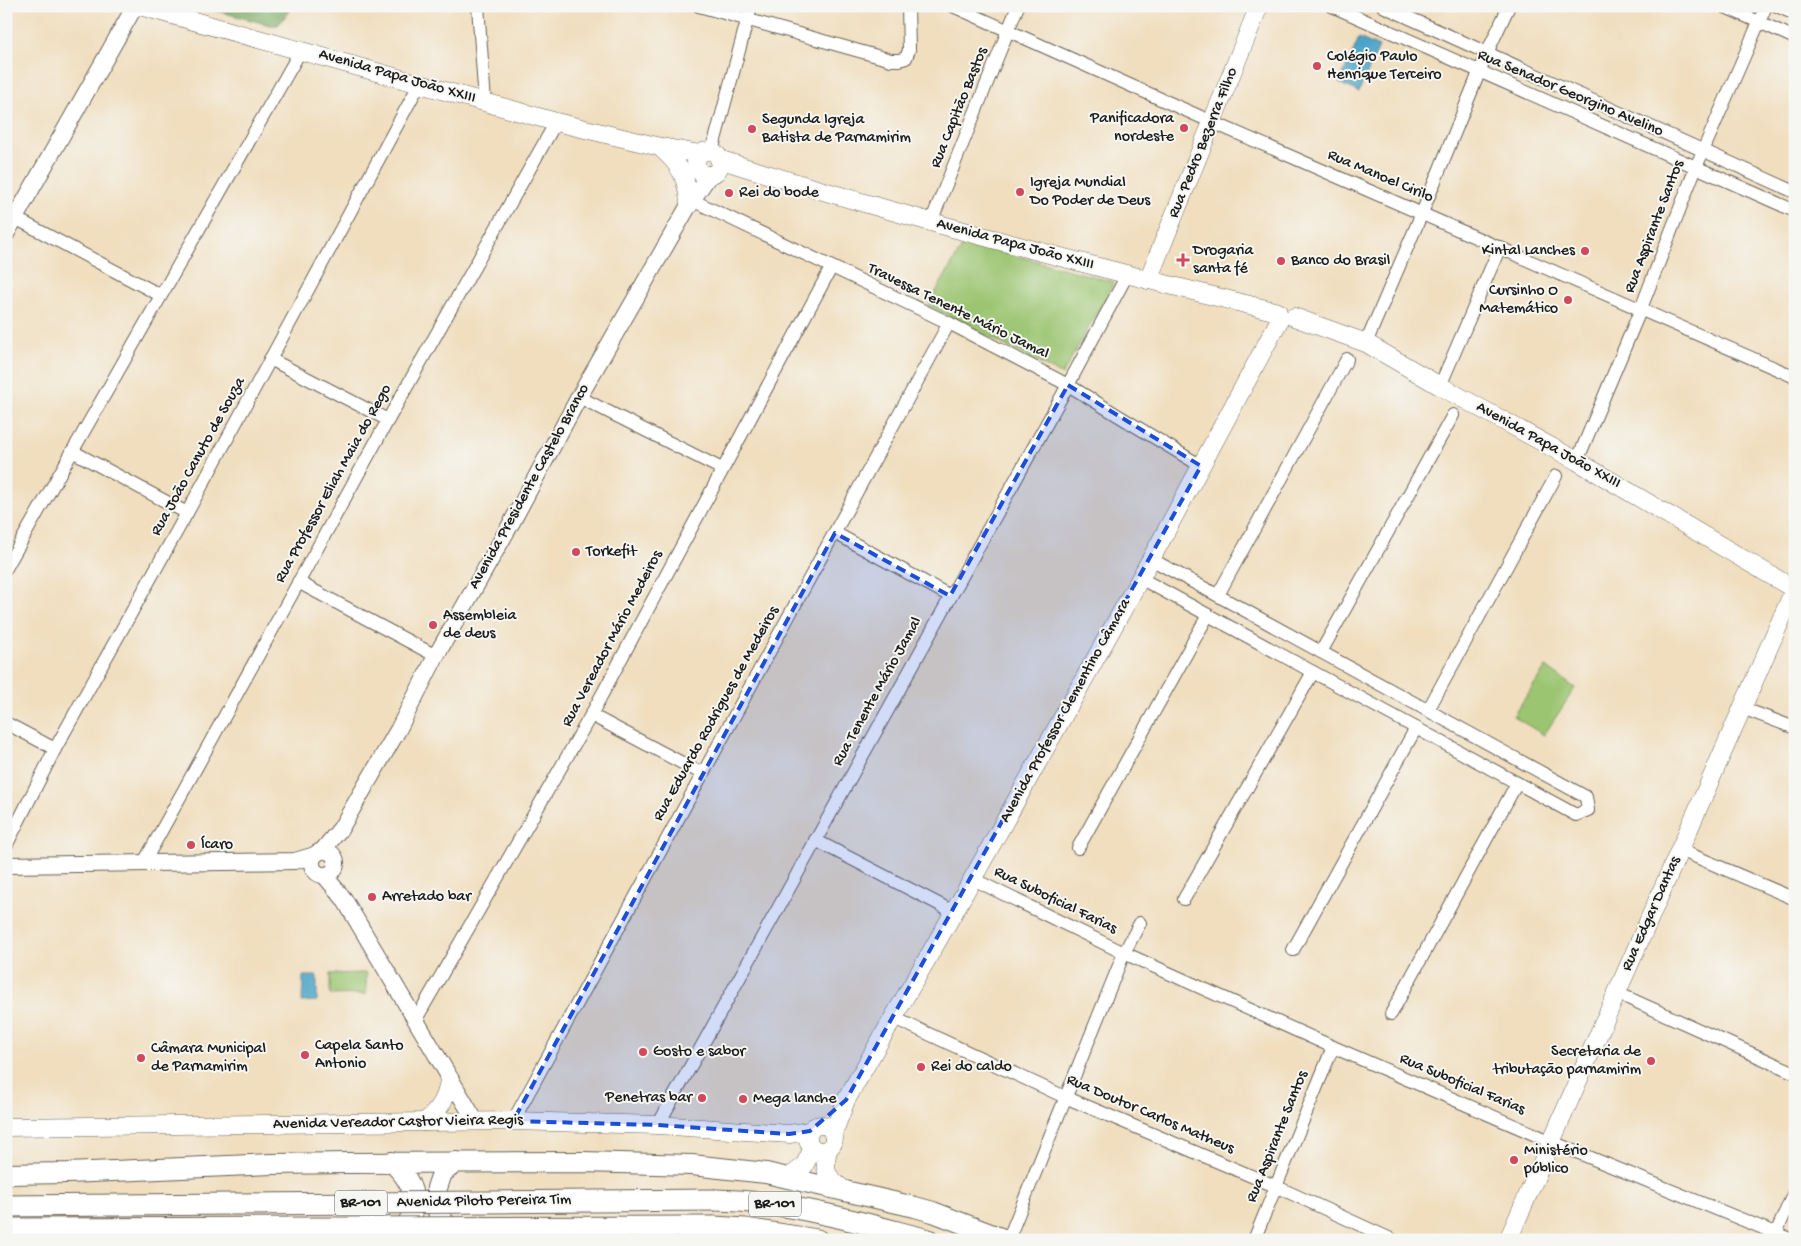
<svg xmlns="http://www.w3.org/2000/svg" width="1801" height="1246" font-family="'Gochi Hand',sans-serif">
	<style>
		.green { fill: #9bc571; stroke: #5c7046 }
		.forest { fill: #7caa63; stroke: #4c6340 }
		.water { fill: #4ba4c8; stroke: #346072 }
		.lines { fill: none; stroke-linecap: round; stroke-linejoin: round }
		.minor-casing { stroke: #666055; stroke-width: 14 }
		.tertiary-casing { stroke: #666055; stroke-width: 18 }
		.secondary-casing { stroke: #666055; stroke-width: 19 }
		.primary-casing { stroke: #666055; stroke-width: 22 }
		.trunk-casing { stroke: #666055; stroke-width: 23 }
		.minor { stroke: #fff; stroke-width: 12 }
		.tertiary { stroke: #fff; stroke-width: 16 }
		.secondary { stroke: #fff; stroke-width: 18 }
		.primary { stroke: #fff; stroke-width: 20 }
		.trunk { stroke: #fff; stroke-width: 21 }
		.trunk-bridge-casing { stroke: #666055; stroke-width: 23; stroke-linecap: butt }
		.trunk-bridge { stroke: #fff; stroke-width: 21 }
		.marked { fill: #1d4ed8; fill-opacity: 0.2; stroke: #1d4ed8; stroke-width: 4; stroke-dasharray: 10 6; stroke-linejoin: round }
		.poi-dot { fill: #d1495b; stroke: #f6f6f2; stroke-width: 2 }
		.labels { text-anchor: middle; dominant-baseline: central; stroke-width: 4; stroke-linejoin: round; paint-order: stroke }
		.shield { fill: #f6f6f2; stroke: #5d5d5c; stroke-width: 1 }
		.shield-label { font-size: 15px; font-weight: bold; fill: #1c1c1c }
		.poi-label { font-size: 16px; fill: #1c1c1c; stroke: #f6f6f2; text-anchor: start }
		.street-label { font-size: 16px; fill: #1c1c1c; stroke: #f6f6f2 }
	</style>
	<rect width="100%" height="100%" fill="#f6f6f2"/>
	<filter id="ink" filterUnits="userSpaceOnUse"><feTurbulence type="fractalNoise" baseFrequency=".02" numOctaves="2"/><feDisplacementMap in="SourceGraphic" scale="10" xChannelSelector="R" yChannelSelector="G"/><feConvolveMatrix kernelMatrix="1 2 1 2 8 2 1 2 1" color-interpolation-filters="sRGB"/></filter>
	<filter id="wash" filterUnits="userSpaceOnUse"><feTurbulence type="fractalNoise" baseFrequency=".0096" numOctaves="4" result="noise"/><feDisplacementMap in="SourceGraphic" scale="20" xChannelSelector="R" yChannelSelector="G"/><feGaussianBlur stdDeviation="1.12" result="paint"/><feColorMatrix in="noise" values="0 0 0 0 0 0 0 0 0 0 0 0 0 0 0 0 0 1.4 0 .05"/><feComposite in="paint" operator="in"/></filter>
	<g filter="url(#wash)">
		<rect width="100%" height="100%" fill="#f0debe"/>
		<g class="green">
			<polygon points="965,242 1114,282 1062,375 928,305"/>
			<polygon points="1546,667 1575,688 1544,735 1513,716"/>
			<polygon points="366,973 366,994 330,995 330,974"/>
		</g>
		<polygon class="forest" points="198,6 291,6 287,14 278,25 270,25"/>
		<g class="water">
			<polygon points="1359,38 1379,47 1359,92 1339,83"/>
			<polygon points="303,976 317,976 317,1001 302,1002"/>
		</g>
	</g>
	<g filter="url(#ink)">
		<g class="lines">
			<g class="minor-casing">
				<g id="minor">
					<polyline points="478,6 485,102"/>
					<polyline points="699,6 891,60 899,60 906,58 909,50 908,6"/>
					<polyline points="953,6 1212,122 1795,377"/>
					<polyline points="1332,6 1795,211"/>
					<polyline points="1383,6 1795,192"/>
					<polyline points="1723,6 1795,38"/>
					<polyline points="1777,6 1795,14"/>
					<polyline points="712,151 751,6"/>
					<polyline points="692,200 949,323 1068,385 1201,466"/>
					<polyline points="15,218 160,295"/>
					<polyline points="931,222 1018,6"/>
					<polyline points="1366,343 1422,213 1487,53 1509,6"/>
					<polyline points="270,359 388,420"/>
					<polyline points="1440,386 1500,247"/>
					<polyline points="579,397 722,469"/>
					<polyline points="72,451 187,513"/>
					<polyline points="1577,461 1640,311 1696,167 1766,6"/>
					<polyline points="835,533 950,596"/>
					<polyline points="6,568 301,50"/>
					<polyline points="1140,578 1576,815 1588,810 1586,797 1151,559"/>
					<polyline points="298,582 436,656"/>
					<polyline points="1218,595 1347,359"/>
					<polyline points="1321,652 1453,415"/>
					<polyline points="1742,708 1795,728"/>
					<polyline points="1428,710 1556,476"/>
					<polyline points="591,715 703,774"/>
					<polyline points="6,723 55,749"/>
					<polyline points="815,840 954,912"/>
					<polyline points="6,846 55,749 187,513 420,83"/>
					<polyline points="1078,848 1208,615"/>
					<polyline points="1680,850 1795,899"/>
					<polyline points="143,864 388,420 556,122"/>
					<polyline points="973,879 1124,953 1333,1047 1552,1142 1792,1240"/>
					<polyline points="1184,899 1313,672"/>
					<polyline points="1293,950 1416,728"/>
					<polyline points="1617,993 1795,1073"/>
					<polyline points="1391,1014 1517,783"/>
					<polyline points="894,1018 1065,1097 1275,1186 1393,1240"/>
					<polyline points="415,1021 591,715 831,268"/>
					<polyline points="513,1121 949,323"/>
					<polyline points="658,1125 1068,385 1127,275"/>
					<polyline points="1008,1240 1124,953 1140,923"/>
					<polyline points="1254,1240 1333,1047"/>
					<polyline points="1773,1240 1795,1190"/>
				</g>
			</g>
			<g class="tertiary-casing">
				<g id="tertiary">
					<polyline points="6,234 135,6"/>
					<polyline points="322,851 341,828 398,730 436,656 513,520 579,397 689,205 710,174"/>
					<circle cx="324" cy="863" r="12"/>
					<polyline points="6,865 295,861 315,855"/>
					<polyline points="324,875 344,899 476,1122"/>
				</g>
			</g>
			<g class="secondary-casing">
				<g id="secondary">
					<polyline points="140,6 556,122 656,146 700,154"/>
					<path d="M663,150C681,165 688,181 689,205"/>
					<circle cx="708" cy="163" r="12"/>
					<path d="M719,159C771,176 823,191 875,206C1009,245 1143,279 1278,312"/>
					<polyline points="1148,280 1259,6"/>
					<polyline points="1294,317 1366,343 1440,386 1577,461 1794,589"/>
					<path d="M424,1122C440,1111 448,1097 449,1078"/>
					<circle cx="821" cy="1138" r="13"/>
					<polyline points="6,1127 513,1121 658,1125 789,1134 810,1131"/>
					<polyline points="833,1134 846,1100 954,912 1151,559 1280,319"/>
					<path d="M828,1149C823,1173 826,1177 846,1191"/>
					<polyline points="788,1178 804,1166 813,1148"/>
					<polyline points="1508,1240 1795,588"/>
				</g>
			</g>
			<g class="primary-casing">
				<g id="primary">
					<path d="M392,1162C407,1176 416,1190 413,1211C412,1219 403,1229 399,1235"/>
					<polyline points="456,1162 442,1173 437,1188 437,1207 440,1219 458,1234"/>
					<polyline points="6,1174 68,1173 272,1164 348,1163 583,1162 692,1165 766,1173 915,1207 933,1212 1006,1240"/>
					<polyline points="669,1236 720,1240"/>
					<polyline points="215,1240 275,1238"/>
				</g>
			</g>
			<g class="trunk-casing">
				<g id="trunk">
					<path d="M716,1200C788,1201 858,1222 928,1240"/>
					<polyline points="714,1227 745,1229 817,1240"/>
				</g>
			</g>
			<use href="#minor" class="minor"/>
			<use href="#tertiary" class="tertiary"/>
			<use href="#secondary" class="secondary"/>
			<use href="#primary" class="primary"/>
			<use href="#trunk" class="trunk"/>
			<g class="trunk-bridge-casing">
				<g id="trunk-bridge">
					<polyline points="6,1206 716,1200"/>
					<polyline points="6,1229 714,1227"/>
				</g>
			</g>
			<use href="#trunk-bridge" class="trunk-bridge"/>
		</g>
	</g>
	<path class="marked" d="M1068,385L1201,466L846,1100L810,1131L789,1134L658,1125L513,1121L835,533L950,596Z"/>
	<g class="poi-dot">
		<circle cx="1317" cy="66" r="5"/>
		<circle cx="1184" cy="128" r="5"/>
		<circle cx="752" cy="129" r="5"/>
		<circle cx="1020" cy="192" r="5"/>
		<circle cx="729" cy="193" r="5"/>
		<circle cx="1585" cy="251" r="5"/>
		<path d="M1180.5 252.5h5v5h5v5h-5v5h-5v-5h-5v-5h5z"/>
		<circle cx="1281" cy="261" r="5"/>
		<circle cx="1568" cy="300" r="5"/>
		<circle cx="576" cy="552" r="5"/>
		<circle cx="433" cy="625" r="5"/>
		<circle cx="191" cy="845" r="5"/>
		<circle cx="372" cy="897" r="5"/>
		<circle cx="643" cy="1052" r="5"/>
		<circle cx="305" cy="1055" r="5"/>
		<circle cx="141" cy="1058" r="5"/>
		<circle cx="1651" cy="1061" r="5"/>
		<circle cx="921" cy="1067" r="5"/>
		<circle cx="702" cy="1098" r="5"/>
		<circle cx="743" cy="1099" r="5"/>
		<circle cx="1514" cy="1160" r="5"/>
	</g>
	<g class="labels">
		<g class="shield">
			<rect x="335" y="1190.5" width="52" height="25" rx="4"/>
			<rect x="749" y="1191.5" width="52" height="25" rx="4"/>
		</g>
		<g class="shield-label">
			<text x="361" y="1203">BR-101</text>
			<text x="775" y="1204">BR-101</text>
		</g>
		<g class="poi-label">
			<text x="1327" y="57">Colégio Paulo<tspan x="1327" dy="18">Henrique Terceiro</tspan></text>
			<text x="1174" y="119" text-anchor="end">Panificadora<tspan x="1174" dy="18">nordeste</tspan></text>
			<text x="762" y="120">Segunda Igreja<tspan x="762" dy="18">Batista de Parnamirim</tspan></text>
			<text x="1030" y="183">Igreja Mundial<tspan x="1030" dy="18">Do Poder de Deus</tspan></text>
			<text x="739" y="193">Rei do bode</text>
			<text x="1193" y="251">Drogaria<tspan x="1193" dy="18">santa fé</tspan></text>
			<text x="1575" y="251" text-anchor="end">Kintal Lanches</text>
			<text x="1291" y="261">Banco do Brasil</text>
			<text x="1558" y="291" text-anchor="end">Cursinho O<tspan x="1558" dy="18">Matemático</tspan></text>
			<text x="586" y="552">Torkefit</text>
			<text x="443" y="616">Assembleia<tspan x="443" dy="18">de deus</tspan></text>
			<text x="201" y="845">Ícaro</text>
			<text x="382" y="897">Arretado bar</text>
			<text x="315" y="1046">Capela Santo<tspan x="315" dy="18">Antonio</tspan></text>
			<text x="151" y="1049">Câmara Municipal<tspan x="151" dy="18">de Parnamirim</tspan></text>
			<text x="653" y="1052">Gosto e sabor</text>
			<text x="1641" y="1052" text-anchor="end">Secretaria de<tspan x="1641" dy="18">tributação parnamirim</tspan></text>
			<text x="931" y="1067">Rei do caldo</text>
			<text x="692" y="1098" text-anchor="end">Penetras bar</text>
			<text x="753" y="1099">Mega lanche</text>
			<text x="1524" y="1151">Ministério<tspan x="1524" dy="18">público</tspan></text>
		</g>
		<g class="street-label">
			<text transform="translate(397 77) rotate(16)">Avenida Papa João XXIII</text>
			<text transform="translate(1570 94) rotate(23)">Rua Senador Georgino Avelino</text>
			<text transform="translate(960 108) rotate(-68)">Rua Capitão Bastos</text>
			<text transform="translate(1204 143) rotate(-68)">Rua Pedro Bezerra Filho</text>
			<text transform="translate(1380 177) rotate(23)">Rua Manoel Cirilo</text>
			<text transform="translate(1655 227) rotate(-69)">Rua Aspirante Santos</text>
			<text transform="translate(1015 245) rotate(15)">Avenida Papa João XXIII</text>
			<text transform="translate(958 312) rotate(26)">Travessa Tenente Mário Jamal</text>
			<text transform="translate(1548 446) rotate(29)">Avenida Papa João XXIII</text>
			<text transform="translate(199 457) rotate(-61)">Rua João Canuto de Souza</text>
			<text transform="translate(334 484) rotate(-61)">Rua Professor Eliah Maia do Rego</text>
			<text transform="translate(530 487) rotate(-61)">Avenida Presidente Castelo Branco</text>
			<text transform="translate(613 639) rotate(-62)">Rua Vereador Mário Medeiros</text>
			<text transform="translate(878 692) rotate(-61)">Rua Tenente Mário Jamal</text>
			<text transform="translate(1066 711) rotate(-61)">Avenida Professor Clementino Câmara</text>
			<text transform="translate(717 714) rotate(-61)">Rua Eduardo Rodrigues de Medeiros</text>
			<text transform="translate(1055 901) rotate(26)">Rua Suboficial Farias</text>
			<text transform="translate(1652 914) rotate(-66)">Rua Edgar Dantas</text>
			<text transform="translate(1462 1085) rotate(23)">Rua Suboficial Farias</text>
			<text transform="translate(1150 1115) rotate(23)">Rua Doutor Carlos Matheus</text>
			<text transform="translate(398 1123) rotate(-1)">Avenida Vereador Castor Vieira Regis</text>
			<text transform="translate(1278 1137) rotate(-68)">Rua Aspirante Santos</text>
			<text transform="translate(484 1202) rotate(-1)">Avenida Piloto Pereira Tim</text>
		</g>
	</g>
	<rect width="1801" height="1246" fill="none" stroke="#f6f6f2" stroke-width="25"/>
</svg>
